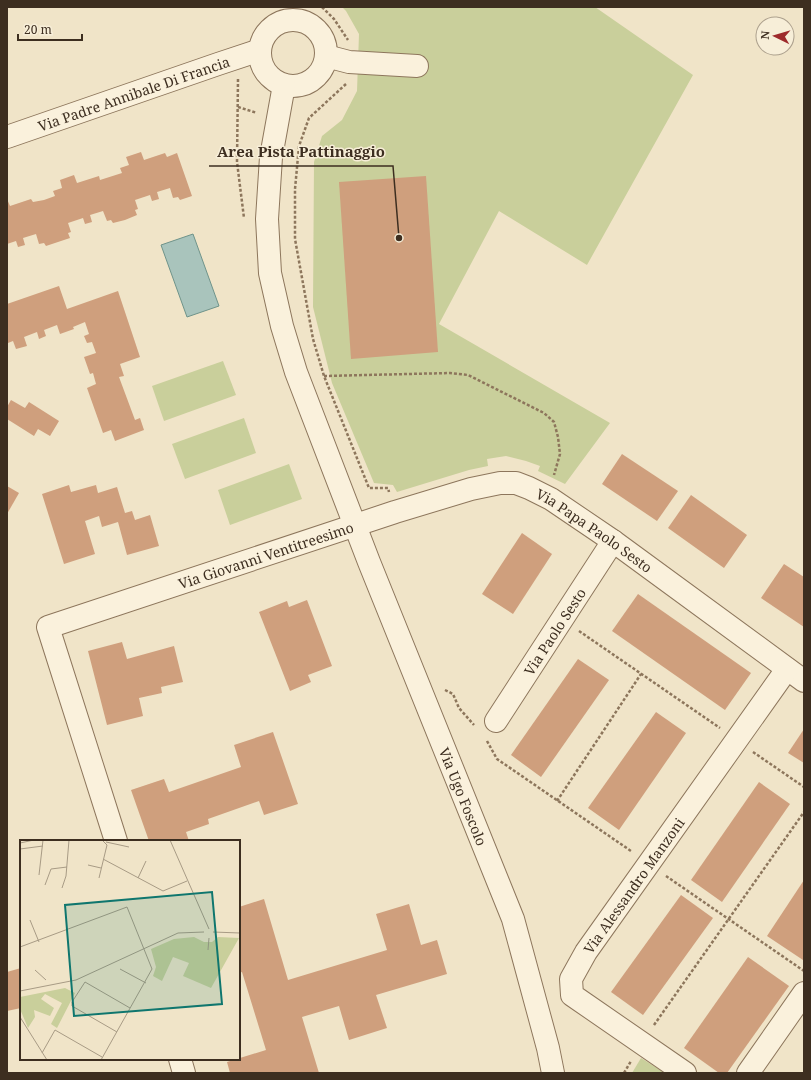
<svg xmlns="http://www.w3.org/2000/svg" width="811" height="1080" font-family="'Noto Serif',serif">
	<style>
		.green { fill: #c9cf9b }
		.water { fill: #a9c4bc; stroke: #6f938a }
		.building { fill: #cf9f7d }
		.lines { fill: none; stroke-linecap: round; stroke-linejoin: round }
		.minor-casing { stroke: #8d765c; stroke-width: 24 }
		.path { stroke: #8d765c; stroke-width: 2.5; stroke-dasharray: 3 2; stroke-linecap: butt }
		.minor { stroke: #faf1dc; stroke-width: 22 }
		.labels { text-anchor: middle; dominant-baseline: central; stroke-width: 3; stroke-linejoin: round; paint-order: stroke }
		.street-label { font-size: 14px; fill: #3d2e20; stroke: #f7eed8 }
		.inset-road { fill: none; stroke: #a89b85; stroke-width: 1 }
		.view { fill: #0f766e; fill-opacity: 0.15; stroke: #0f766e; stroke-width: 2 }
		.inset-edge { fill: none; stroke: #3d2e20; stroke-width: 2 }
		.leader { fill: none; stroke: #3d2e20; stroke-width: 1.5 }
		.callout-dot { fill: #3d2e20; stroke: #f7eed8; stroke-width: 1.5 }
		.callout-label { font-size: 15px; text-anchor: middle; font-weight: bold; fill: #3d2e20; stroke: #f7eed8; stroke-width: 3; stroke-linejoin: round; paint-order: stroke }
	</style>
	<rect width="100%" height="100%" fill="#f0e4c8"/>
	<g class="green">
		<polygon points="342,7 595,7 693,75 587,265 499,211 439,324 610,423 565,484 538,471 540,466 526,461 506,456 487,459 488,466 469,470 397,492 393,485 374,483 332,383 313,307 314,162 322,136 342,120 357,91 359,34 346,11"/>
		<polygon points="223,361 236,395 164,421 152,386"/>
		<polygon points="244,418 256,453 185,479 172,444"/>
		<polygon points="289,464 302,499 230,525 218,490"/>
		<polygon points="641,1058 665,1073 632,1073"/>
	</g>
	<polygon class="water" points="193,234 219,306 187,317 161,245"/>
	<g class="building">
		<polygon points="141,152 144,160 165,153 167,157 177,153 192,196 180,200 178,197 173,198 170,188 157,192 159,199 152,201 150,195 135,200 138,209 135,210 137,215 125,220 113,223 111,220 107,221 103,211 90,215 92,222 85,224 83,218 68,223 71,232 68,233 70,238 46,246 44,243 39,244 36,234 23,238 25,245 18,247 16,241 7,244 7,199 10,206 31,199 33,202 44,200 55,196 53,191 62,188 60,180 74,175 77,183 99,176 100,180 122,173 120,168 129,165 126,157"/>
		<polygon points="426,176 438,352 351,359 339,182"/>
		<polygon points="59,286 67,309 118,291 140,357 120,364 124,376 119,377 135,420 140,418 144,430 115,441 111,430 103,433 87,388 96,384 93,373 90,374 84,357 96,353 92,342 87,343 84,336 89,334 85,322 73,327 74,329 60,334 57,325 44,330 46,336 39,339 37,332 24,337 27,346 16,349 13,341 8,343 7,304"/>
		<polygon points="11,400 25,408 29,402 59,421 50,436 38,429 34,436 7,419 7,407"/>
		<polygon points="622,454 678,491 657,521 602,484"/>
		<polygon points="69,485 71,492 96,485 98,493 117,487 125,513 132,511 135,520 150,515 159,546 127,555 118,522 102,527 99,516 85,521 95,554 64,564 42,494"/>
		<polygon points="7,486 19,493 7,514"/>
		<polygon points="691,495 747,535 724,568 668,528"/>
		<polygon points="522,533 552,554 513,614 482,594"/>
		<polygon points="784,564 804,577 804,627 761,598"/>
		<polygon points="638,594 751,673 725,710 612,631"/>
		<polygon points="307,600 332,666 308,675 311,682 290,691 259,612 287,601 289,607"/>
		<polygon points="122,642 127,659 174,646 183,682 161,687 162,693 139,698 143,716 107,725 88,651"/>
		<polygon points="578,659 609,680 541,777 511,755"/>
		<polygon points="656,712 686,733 619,830 588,808"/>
		<polygon points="804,729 804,763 788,753"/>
		<polygon points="273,732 298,804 264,815 259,801 208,819 209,824 186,832 189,841 149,841 131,790 164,779 169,792 241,767 234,745"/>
		<polygon points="759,782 790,804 722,902 691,880"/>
		<polygon points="804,880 804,959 803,960 767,936"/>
		<polygon points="681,895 713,918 643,1015 611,992"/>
		<polygon points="264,899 288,980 387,950 376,914 409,904 421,945 437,940 447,974 376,995 387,1028 349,1040 339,1006 302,1017 319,1073 230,1073 227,1062 266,1050 242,972 239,973 239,907"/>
		<polygon points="748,957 789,986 727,1073 719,1073 684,1048"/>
		<polygon points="21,968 21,1008 7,1011 7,972"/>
	</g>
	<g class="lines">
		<g class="minor-casing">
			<g id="minor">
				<circle cx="293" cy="53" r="33"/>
				<polyline points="326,56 349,62 417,66"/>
				<path id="s1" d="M284,85L271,157L267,219L270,273L282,326L296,372L369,562L513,919L548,1048L553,1073"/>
				<path id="s2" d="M7,137L218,64L260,50"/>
				<path id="s3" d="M496,721L613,541"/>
				<path id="s4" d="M116,841L48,627L395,512L471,489L500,483H516L529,488L551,499L613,541L804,681"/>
				<polyline points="180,1059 184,1073"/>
				<path id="s5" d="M685,1073L572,995L571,979L586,952L787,669"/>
				<polyline points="748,1073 804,993"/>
			</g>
		</g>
		<g class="path">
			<polyline points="322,7 334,19 348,40"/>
			<polyline points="238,79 237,162 244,218"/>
			<polyline points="346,84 309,118 299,146 295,189 295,239 313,339 324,376 369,488 388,488 389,492"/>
			<polyline points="238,107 257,113"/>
			<polyline points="324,376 450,373 468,375 544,413 554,422 558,437 560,454 554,475"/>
			<polyline points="579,631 720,728"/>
			<polyline points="445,690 453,694 459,708 474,725"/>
			<polyline points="487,741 497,759 631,851"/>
			<polyline points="753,752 804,787"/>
			<polyline points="557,801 641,674"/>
			<polyline points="666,876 804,971"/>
			<polyline points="654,1025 804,812"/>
			<polyline points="624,1073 631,1061"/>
		</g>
		<use href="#minor" class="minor"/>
	</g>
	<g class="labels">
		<g class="street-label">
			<text stroke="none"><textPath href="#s2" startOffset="134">Via Padre Annibale Di Francia</textPath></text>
			<text stroke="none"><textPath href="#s4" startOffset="807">Via Papa Paolo Sesto</textPath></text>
			<text stroke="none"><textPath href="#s4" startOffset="454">Via Giovanni Ventitreesimo</textPath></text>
			<text stroke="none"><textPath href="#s3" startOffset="107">Via Paolo Sesto</textPath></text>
			<text stroke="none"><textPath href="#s1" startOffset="748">Via Ugo Foscolo</textPath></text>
			<text stroke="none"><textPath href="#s5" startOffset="266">Via Alessandro Manzoni</textPath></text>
		</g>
	</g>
	<g transform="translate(20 840)">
		<rect width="220" height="220" fill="#f0e4c8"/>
		<path d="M174,97L184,102H192L198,97L219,98L191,148L163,136L169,123L153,117L142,141L133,136L136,127L131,109L154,99ZM45,148L55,153L37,188L31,184L42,163L25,154L21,159L34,168L30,176L14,170L15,177L8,188L0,169V157Z" fill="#c9cf9b"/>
		<path class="inset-road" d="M150,0L189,89M86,2L109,7M0,3L14,0M0,9L23,6M83,19L143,51L167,41M68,25L81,28M19,35L23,0M79,38L87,5L82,0M118,38L126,21M25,45L31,29L47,27M42,48L46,36L49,0M10,80L19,102M193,92L220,93M0,107L107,67L132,129L81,220M188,110L189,98M100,129L126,143M15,130L26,140M0,151L56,140L158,93L184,92M0,177L27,220M97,192L52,166V162L65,142L110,168M22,213L35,190L82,217"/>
		<path class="view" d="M192,52L202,164L54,176L45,65Z"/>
		<rect width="220" height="220" class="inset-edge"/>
	</g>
	<path class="leader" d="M399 238L393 166H209"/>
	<circle class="callout-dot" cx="399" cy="238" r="4"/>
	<g class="callout-label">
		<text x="301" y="157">Area Pista Pattinaggio</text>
	</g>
	<rect width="811" height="1080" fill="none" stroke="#3d2e20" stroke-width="16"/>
	<g transform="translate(775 36) rotate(275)"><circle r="19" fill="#f7eed8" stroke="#ada18e"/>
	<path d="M0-3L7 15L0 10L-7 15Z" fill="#9e2a2b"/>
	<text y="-6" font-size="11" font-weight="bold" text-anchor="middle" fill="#3d2e20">N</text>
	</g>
	<path d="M18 34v6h64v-6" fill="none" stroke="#3d2e20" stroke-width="2"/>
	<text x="24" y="34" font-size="12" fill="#3d2e20" stroke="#f7eed8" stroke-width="3" paint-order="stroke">20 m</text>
</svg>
